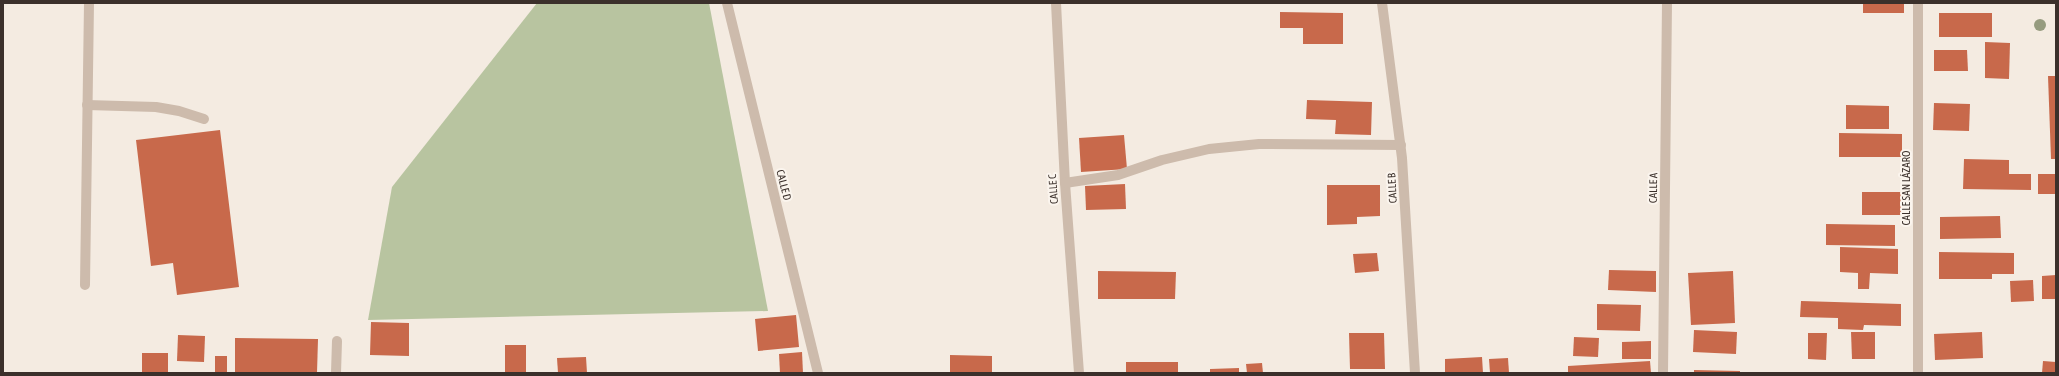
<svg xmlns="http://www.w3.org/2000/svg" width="2059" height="376" font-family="'Asap Condensed',sans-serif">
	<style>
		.green { fill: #b8c4a0 }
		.building { fill: #c8694b }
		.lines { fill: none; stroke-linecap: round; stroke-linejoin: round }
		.minor { stroke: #cdbbac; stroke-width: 10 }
		.tree { fill: #969b7f }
		.labels { text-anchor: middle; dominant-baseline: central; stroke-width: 4; stroke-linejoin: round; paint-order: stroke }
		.street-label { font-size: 11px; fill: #3b302b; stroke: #fbf5ee }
	</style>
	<rect width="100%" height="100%" fill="#f4ebe1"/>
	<polygon class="green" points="537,3 709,3 768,311 368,320 392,187"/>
	<g class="building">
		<rect x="1863" y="3" width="41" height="10"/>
		<polygon points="1280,12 1343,13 1343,44 1303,44 1303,28 1280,28"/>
		<rect x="1939" y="13" width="53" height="24"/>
		<polygon points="1985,42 2010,43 2009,79 1985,78"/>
		<polygon points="1934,50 1967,50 1968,71 1934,71"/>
		<polygon points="2048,76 2056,76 2056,159 2051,159"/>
		<polygon points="1307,100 1372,102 1371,135 1335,134 1336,120 1306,119"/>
		<polygon points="1934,103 1970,104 1969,131 1933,130"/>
		<polygon points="1846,105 1889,106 1889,129 1846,129"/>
		<polygon points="220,130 239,287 177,295 173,263 151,266 136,140"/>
		<polygon points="1839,133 1902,134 1902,157 1839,157"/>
		<polygon points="1124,135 1127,169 1081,172 1079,138"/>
		<polygon points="1964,159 2009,160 2009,174 2031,174 2031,190 1963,189"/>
		<rect x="2038" y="174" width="18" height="20"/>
		<polygon points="1125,184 1126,209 1086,210 1085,186"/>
		<polygon points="1327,185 1380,185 1380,216 1357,217 1357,224 1327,225"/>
		<polygon points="1862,192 1902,192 1901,215 1862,215"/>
		<polygon points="2000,216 2001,238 1940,239 1940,217"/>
		<polygon points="1826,224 1895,225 1895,246 1826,245"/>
		<polygon points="1840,247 1898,249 1898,274 1870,273 1869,289 1858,289 1858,273 1840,272"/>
		<polygon points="1939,252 2014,253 2014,274 1992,274 1992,279 1939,279"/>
		<polygon points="1377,253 1379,271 1355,273 1353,254"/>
		<polygon points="1609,270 1656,271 1656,292 1608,290"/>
		<polygon points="1098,271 1176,272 1175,299 1098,299"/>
		<polygon points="1733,271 1735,323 1691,325 1688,273"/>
		<polygon points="2056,275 2056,299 2042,299 2042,276"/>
		<polygon points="2033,280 2034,301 2011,302 2010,281"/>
		<polygon points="1801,301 1901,304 1901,326 1864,325 1863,330 1838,329 1838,318 1800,317"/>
		<polygon points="1597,304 1641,305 1640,331 1597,330"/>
		<polygon points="796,315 799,347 758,351 755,319"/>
		<polygon points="371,322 409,323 409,356 370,355"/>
		<polygon points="1694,330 1737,332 1736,354 1693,352"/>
		<polygon points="1851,332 1875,332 1875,359 1852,359"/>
		<polygon points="1982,332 1983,358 1935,360 1934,334"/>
		<polygon points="1349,333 1384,333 1385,369 1350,369"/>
		<polygon points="1808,333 1827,333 1826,360 1808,359"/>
		<polygon points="178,335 205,336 204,362 177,361"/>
		<polygon points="1574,337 1599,338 1598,357 1573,356"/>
		<polygon points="235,338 318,339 317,373 235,373"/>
		<polygon points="1651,341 1651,359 1622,359 1622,342"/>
		<rect x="505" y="345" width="21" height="28"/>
		<polygon points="802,352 803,373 780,373 779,354"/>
		<rect x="142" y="353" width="26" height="20"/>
		<polygon points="950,355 992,356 992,373 950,373"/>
		<rect x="215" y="356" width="12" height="17"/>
		<polygon points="586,357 587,373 558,373 557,358"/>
		<polygon points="1482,357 1483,373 1445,373 1445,359"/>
		<polygon points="1508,358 1509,373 1490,373 1489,359"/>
		<polygon points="1650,361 1651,373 1568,373 1568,366"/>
		<polygon points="2043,361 2056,362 2056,373 2042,373"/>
		<rect x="1126" y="362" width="52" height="11"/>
		<polygon points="1262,363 1263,373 1247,373 1246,364"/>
		<polygon points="1239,368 1239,373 1210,373 1210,369"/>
		<polygon points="1694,370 1740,371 1740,373 1694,373"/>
	</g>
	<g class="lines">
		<g class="minor">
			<polyline points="727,3 818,373"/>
			<polyline points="1056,3 1065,183 1079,373"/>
			<polyline points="1382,3 1402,158 1415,373"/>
			<polyline points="1918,3 1918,373"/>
			<polyline points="87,105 156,107 179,111 204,119"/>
			<polyline points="1065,183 1118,175 1162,160 1209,149 1259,144 1401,145"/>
			<polyline points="85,285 89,3"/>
			<polyline points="336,373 337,341"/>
			<polyline points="1663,373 1667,3"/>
		</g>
	</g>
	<circle class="tree" cx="2040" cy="25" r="6"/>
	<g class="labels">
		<g class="street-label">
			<text transform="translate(784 185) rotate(76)">CALLE D</text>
			<text transform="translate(1392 188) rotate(-93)">CALLE B</text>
			<text transform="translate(1653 188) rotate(-89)">CALLE A</text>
			<text transform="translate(1906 188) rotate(-90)">CALLE SAN LÁZARO</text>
			<text transform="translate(1053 189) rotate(-94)">CALLE C</text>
		</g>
	</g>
	<rect width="2059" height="376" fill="none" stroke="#3b302b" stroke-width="8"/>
</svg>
